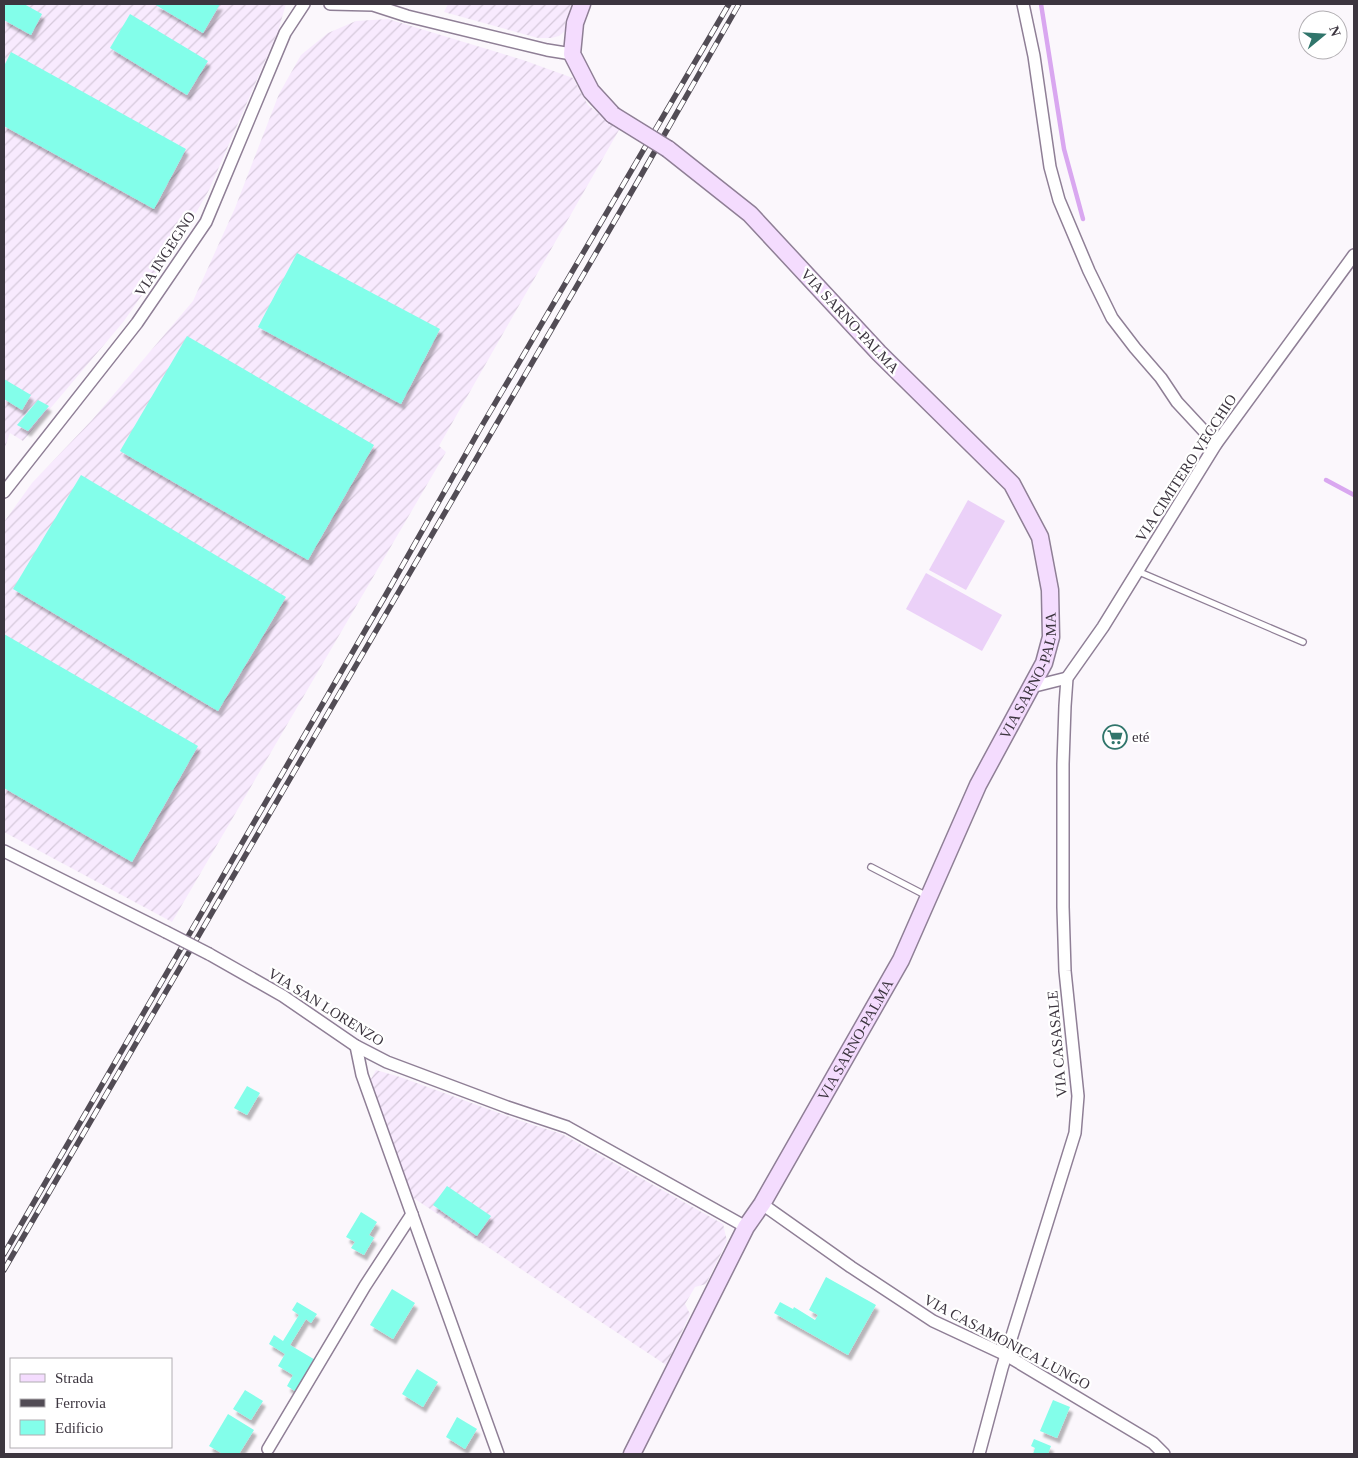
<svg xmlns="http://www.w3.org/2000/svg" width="1358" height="1458" font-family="Georgia,serif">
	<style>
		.industrial { fill: url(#industrial-furrows) }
		.grass { fill: #ebd1f8 }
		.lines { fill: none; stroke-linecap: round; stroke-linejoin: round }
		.stream { stroke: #d9a7f0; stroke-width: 4.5 }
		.building { fill: #83feea; filter: url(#shadow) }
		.service-casing { stroke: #8f7f96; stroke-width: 8 }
		.minor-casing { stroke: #8f7f96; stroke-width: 14 }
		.secondary-casing { stroke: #8f7f96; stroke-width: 19 }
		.service { stroke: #fff; stroke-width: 5.5 }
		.minor { stroke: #fff; stroke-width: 11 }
		.secondary { stroke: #f4dcfe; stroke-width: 16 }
		.rail-casing { stroke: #524c55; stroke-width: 5.5 }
		.rail { stroke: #fff; stroke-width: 4; stroke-dasharray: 11; stroke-linecap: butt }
		.minor-bridge-casing { stroke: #8f7f96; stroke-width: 14; stroke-linecap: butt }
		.secondary-bridge-casing { stroke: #8f7f96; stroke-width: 19; stroke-linecap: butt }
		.minor-bridge { stroke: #fff; stroke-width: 11 }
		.secondary-bridge { stroke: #f4dcfe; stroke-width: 16 }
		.labels { text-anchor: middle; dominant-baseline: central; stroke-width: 4.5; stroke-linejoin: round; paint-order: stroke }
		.street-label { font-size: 15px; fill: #3c353f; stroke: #fff }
		.poi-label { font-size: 15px; fill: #3c353f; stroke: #fff; text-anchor: start }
	</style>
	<defs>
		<pattern id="industrial-furrows" width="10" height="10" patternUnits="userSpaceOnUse" patternTransform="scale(1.25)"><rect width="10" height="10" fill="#f8eafe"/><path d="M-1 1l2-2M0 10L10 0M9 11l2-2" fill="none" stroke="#d6c9db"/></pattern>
		<filter id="shadow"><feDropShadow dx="3" dy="5.5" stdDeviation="1" flood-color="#0004"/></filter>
	</defs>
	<rect width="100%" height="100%" fill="#fbf7fc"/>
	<g class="industrial">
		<polygon points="4,4 286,4 278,31 209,190 184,234 124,321 49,410 23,441 10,433 4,450"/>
		<polygon points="448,4 572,4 565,22 565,31 559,36 551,38 538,38 444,12"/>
		<polygon points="388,19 523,60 573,78 588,105 619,130 439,446 446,452 172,922 4,832 4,522 32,483 92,420 193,301 235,208 279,94 301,55 328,33 356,21"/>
		<polygon points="376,1070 400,1077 524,1122 562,1134 723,1224 727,1241 706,1284 695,1287 685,1304 690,1314 666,1365 412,1197 374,1090 371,1079"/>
	</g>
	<g class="grass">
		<polygon points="968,500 1005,521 966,590 929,570"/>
		<polygon points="926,573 1002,615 982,651 906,609"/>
	</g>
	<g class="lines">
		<g class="stream">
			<polyline points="1041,4 1064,149 1083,219"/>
			<polyline points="1326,480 1354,495"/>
		</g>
	</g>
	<g class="building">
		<polygon points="4,4 24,4 42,14 31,35 4,20"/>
		<polygon points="154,4 220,4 203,33"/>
		<polygon points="130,14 208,61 187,95 110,48"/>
		<polygon points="11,52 186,149 154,209 4,126 4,66"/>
		<polygon points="297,253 440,329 401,404 258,327"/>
		<polygon points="187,336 374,445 308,560 120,451"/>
		<polygon points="4,379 31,395 22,410 4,399"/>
		<polygon points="38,400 49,406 28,431 17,425"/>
		<polygon points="81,475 286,597 218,711 13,589"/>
		<polygon points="4,634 198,746 132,862 4,788"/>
		<polygon points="247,1086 260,1093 247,1115 234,1108"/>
		<polygon points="447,1186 491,1216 477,1236 433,1205"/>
		<polygon points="361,1212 377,1222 369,1235 374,1238 364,1255 351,1248 355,1242 346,1237"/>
		<polygon points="826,1277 876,1305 848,1355 774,1313 780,1302 793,1309 794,1307 815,1320 818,1315 809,1310"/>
		<polygon points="392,1289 415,1303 393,1339 370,1325"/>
		<polygon points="297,1302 317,1314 311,1323 306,1319 290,1345 317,1361 298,1393 287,1386 293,1375 278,1366 285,1354 269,1344 274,1335 283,1341 299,1315 292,1310"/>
		<polygon points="417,1369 438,1382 423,1407 402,1394"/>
		<polygon points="245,1390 263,1401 251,1420 233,1409"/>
		<polygon points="1053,1400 1070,1407 1057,1438 1040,1431"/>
		<polygon points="228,1414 254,1430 239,1454 223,1454 209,1446"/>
		<polygon points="457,1417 477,1429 465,1449 446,1437"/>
		<polygon points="1034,1439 1051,1446 1048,1454 1033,1454 1035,1448 1031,1446"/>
	</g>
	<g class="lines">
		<g class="service-casing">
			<g id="service">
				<polyline points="1137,571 1303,642"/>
				<polyline points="871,867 927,896"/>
			</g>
		</g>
		<g class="minor-casing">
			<g id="minor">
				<polyline points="330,4 373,5 407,16 547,50 572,54"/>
				<polyline points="1023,4 1034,56 1050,167 1059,200 1089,271 1112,318 1135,348 1161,378 1177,402 1216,444"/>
				<polyline points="4,492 137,323 206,222 285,33 304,4"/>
				<polyline points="1031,687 1067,678"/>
				<polyline points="4,851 166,932"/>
				<polyline points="209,954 283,996 356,1046 387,1062 507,1107 567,1127 746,1227"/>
				<polyline points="356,1046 362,1075 498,1454"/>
				<polyline points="762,1204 851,1267 933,1321 1006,1355 1153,1443 1164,1454"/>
				<polyline points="268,1449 365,1286 412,1214"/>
				<polyline points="979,1454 1002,1368 1075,1133 1078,1096 1065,971 1063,907 1063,764 1065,706 1067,678 1103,627 1216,444 1354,255"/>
			</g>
		</g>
		<g class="secondary-casing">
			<g id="secondary">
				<polyline points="582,4 575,23 572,54 591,91 613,115"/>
				<path id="s1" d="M632,1454L746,1227L762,1204L901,960L978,785L1044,663L1051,637L1050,590L1040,537L1012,484L879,353L750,214L668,149"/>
			</g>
		</g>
		<use href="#service" class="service"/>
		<use href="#minor" class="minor"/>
		<use href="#secondary" class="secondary"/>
		<g class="rail-casing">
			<g id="rail">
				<polyline points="4,1254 384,598 480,429 729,4"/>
				<polyline points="4,1270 635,186 739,4"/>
			</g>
		</g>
		<use href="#rail" class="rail"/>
		<g class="minor-bridge-casing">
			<polyline id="minor-bridge" points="166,932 209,954"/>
		</g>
		<g class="secondary-bridge-casing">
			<polyline id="secondary-bridge" points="613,115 668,149"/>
		</g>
		<use href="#minor-bridge" class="minor-bridge"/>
		<use href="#secondary-bridge" class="secondary-bridge"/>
	</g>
	<defs>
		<g id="supermarket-ring" transform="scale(1.25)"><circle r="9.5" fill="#fff" stroke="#30756b" stroke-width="1.5"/><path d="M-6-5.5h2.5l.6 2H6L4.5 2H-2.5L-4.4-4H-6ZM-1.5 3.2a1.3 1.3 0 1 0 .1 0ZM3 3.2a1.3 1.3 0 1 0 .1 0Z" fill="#30756b"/></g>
	</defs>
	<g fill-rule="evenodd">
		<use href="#supermarket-ring" x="1115" y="737"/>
	</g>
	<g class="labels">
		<g class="street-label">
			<text transform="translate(165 254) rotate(-57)">VIA INGEGNO</text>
			<text transform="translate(850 321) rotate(47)">VIA SARNO-PALMA</text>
			<text transform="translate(1186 468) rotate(-57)">VIA CIMITERO VECCHIO</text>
			<text stroke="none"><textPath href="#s1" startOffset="876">VIA SARNO-PALMA</textPath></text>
			<text transform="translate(326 1007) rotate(32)">VIA SAN LORENZO</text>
			<text stroke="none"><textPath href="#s1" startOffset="471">VIA SARNO-PALMA</textPath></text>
			<text transform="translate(1057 1044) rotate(-95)">VIA CASASALE</text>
			<text transform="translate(1007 1342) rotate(28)">VIA CASAMONICA LUNGO</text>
		</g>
		<g class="poi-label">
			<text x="1132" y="737">eté</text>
		</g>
	</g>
	<rect width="1358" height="1458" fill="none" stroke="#3c353f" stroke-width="10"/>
	<rect x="10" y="1358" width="162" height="90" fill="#ffffff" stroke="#b1aeb2"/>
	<rect x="20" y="1374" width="25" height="8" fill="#f4dcfe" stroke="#b1aeb2"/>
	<text x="55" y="1383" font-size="15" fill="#3c353f">Strada</text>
	<rect x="20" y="1399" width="25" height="8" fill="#524c55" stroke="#b1aeb2"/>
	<text x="55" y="1408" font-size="15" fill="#3c353f">Ferrovia</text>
	<rect x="20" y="1420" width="25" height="15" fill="#83feea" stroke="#b1aeb2"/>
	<text x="55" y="1433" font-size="15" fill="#3c353f">Edificio</text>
	<g transform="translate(1323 35) rotate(72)"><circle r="24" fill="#ffffff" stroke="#b1aeb2"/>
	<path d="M0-4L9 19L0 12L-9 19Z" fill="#30756b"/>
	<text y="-8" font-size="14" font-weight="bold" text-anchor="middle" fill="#3c353f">N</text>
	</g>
</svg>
